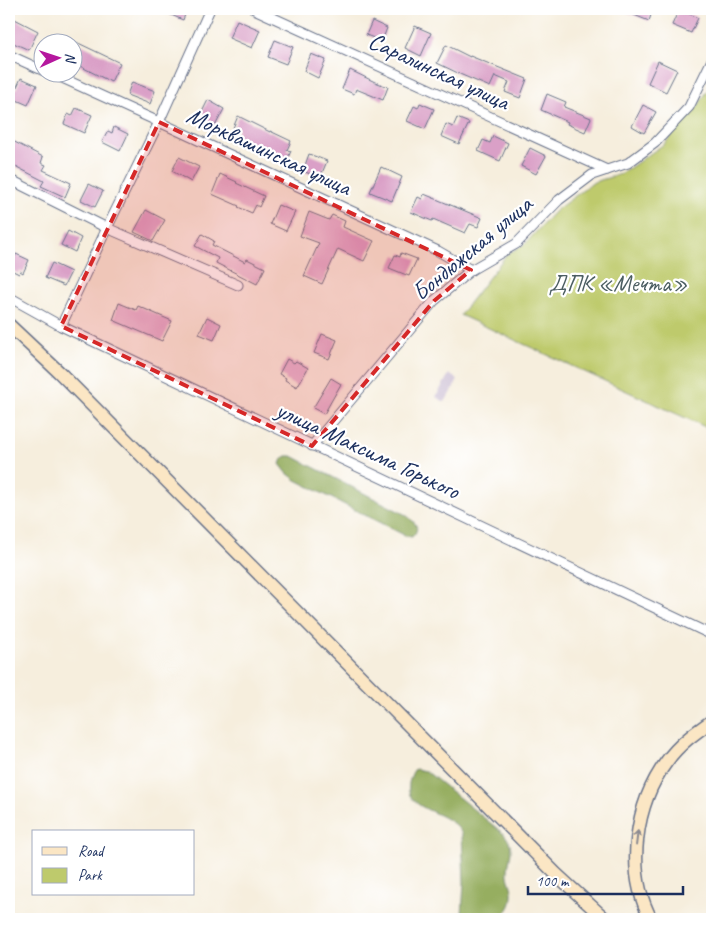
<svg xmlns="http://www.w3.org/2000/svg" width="721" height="928" font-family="Caveat,sans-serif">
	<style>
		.industrial { fill: #ccbfd4 }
		.green { fill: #beca6c; stroke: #6c7c65 }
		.forest { fill: #96ae60; stroke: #586e5f }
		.building { fill: #daa0c7 }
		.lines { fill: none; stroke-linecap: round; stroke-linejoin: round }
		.street-casing { stroke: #68728a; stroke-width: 11 }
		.secondary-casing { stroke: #68728a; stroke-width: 15 }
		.street { stroke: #fff; stroke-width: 9 }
		.secondary { stroke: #fbe6c4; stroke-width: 12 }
		.oneway { stroke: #8b8a91 }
		.marked { fill: #d62828; fill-opacity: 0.2; stroke: #d62828; stroke-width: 4; stroke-dasharray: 10 6; stroke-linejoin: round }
		.labels { text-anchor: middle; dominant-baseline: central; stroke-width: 4.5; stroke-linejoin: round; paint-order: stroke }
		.street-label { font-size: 24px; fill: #1b2f5e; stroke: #fff }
		.park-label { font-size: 24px; fill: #4c5e62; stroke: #fff }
	</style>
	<rect width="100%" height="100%" fill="#fff"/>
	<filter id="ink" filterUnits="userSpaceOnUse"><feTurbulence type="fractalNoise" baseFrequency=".02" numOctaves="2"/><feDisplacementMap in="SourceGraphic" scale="10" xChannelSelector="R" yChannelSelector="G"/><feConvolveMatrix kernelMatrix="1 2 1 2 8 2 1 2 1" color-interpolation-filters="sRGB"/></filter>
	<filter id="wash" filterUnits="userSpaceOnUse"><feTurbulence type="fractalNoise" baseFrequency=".0096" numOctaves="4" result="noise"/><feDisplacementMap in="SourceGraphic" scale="20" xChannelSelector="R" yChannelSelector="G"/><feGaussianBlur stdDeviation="1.12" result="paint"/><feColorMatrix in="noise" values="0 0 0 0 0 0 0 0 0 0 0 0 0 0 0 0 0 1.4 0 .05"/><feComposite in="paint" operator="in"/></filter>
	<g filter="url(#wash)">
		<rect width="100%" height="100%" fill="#f6eedd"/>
		<polygon class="industrial" points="449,374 458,380 445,402 436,397"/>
		<polygon class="green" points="712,84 712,430 460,315 507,254 525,244 556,210 594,182 621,174 664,144 695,110"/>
		<g class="forest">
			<path d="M287,456H292L406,515C414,522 422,527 412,537L406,536L296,480L287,473L280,464L282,459Z"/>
			<path d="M415,769L426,771L504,834C506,837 509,840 510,844C513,853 508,862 508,871C507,878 511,884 512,891C514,923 485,919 463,919L462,915L464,882L462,834C452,813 419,813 410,795C408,791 409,787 409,783C411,777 411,774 415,769Z"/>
		</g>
		<g id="blocks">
			<g class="building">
				<polygon points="157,9 187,9 183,20"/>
				<polygon points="619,9 653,9 649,21"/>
				<polygon points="679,9 698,18 691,33 672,25"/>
				<polygon points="9,16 38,31 29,50 9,41"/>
				<polygon points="237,20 260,30 252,48 229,38"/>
				<polygon points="372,21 387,28 382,41 366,35"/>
				<polygon points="415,26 431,33 421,56 405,48"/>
				<polygon points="72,40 120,63 111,82 72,62"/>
				<polygon points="275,40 293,47 286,64 268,57"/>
				<polygon points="446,45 470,57 470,56 527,79 520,98 505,92 509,82 495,76 490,87 462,75 437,63"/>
				<polygon points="311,54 326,60 318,78 304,71"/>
				<polygon points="658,61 677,70 666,92 648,83"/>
				<polygon points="350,70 375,82 388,87 383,100 356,89 354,94 342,89"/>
				<polygon points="21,78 37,85 28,105 12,98"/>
				<polygon points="132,82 155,91 150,104 127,95"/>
				<polygon points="547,94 566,102 564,107 591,118 585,132 567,124 568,122 541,110"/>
				<polygon points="208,100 224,109 214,128 198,120"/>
				<polygon points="420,103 434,109 425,129 407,121 414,106 418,108"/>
				<polygon points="643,105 656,112 644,133 632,126"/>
				<polygon points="76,108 92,115 84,133 64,124 68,114 72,116"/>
				<polygon points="238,116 270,132 270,131 291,141 287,150 291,151 287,160 250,144 249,146 234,138 238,130 233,128"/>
				<polygon points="457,118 469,123 459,144 441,136 446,124 453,127"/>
				<polygon points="114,127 128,134 120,151 102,142 108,131 112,133"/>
				<polygon points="493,136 508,143 500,161 478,151 483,140 490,143"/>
				<polygon points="9,139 43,157 41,163 46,165 43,170 71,183 65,197 41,186 44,181 9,163"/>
				<polygon points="530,148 546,156 536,174 521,166"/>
				<polygon points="309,154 327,161 320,178 303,171"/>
				<polygon points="179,157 199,167 191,182 172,171"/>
				<polygon points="381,167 402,177 392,201 370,192"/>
				<polygon points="220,174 237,182 236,183 264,196 259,207 256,205 252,213 238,207 239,206 212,194"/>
				<polygon points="89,184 103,191 95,207 81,200"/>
				<polygon points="424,194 482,218 478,227 470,224 465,233 433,219 432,221 411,212 418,197 422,199"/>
				<polygon points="278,205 295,212 286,231 270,224"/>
				<polygon points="146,210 165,220 153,241 134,232"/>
				<polygon points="309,212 329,220 332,215 345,221 343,227 374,241 364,261 338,249 322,284 304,276 319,243 300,236"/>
				<polygon points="68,231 81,238 75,252 61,245"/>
				<polygon points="202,234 214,241 212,245 245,262 247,259 265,268 257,284 216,263 218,258 195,246"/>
				<polygon points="401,253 417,259 409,276 389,268 395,255 400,257"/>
				<polygon points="16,254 29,260 23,273 20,271 19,274 9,269"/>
				<polygon points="52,263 71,272 64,286 45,278"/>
				<polygon points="119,303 136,310 138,306 172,321 162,341 113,320"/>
				<polygon points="207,317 221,324 214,340 199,334"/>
				<polygon points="322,334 337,340 329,359 314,353"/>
				<polygon points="287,359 294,363 296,361 308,368 297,387 285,380 286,378 279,374"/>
				<polygon points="331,378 341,384 324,414 313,408"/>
			</g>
		</g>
	</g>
	<g filter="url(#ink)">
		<use href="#blocks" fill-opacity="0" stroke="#68728a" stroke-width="1"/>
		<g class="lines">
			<g class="street-casing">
				<g id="street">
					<polyline points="254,9 607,170"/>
					<polyline points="9,55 42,70"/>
					<polyline points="49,72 159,122 438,251 471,270"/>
					<polyline points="9,179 107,228 238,285"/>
					<polyline points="9,297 61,326 712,635"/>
					<polyline points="61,326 107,228 159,122 210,9"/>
					<polyline points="312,446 434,301 471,270 516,244 559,200 592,175 628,163 655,143 689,107 712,60"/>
				</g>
			</g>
			<g class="secondary-casing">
				<g id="secondary">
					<polyline points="9,325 59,372 556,874 605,919"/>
					<path d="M651,919C625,871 635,804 667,761C679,744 696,732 712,721"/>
				</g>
			</g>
			<use href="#street" class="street"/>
			<use href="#secondary" class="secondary"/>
		</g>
		<defs><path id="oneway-shaft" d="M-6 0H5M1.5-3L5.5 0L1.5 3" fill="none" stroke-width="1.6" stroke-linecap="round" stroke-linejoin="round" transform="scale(1.25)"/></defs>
		<use class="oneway" href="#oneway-shaft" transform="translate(637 838) rotate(-83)"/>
	</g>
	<path class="marked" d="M159,122L471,270L434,301L312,446L61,326Z"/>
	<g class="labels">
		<g class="street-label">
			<text transform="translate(439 71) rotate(25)">Саралинская улица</text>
			<text transform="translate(269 151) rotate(25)">Морквашинская улица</text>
			<text transform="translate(472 248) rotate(-40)">Бондюжская улица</text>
			<text transform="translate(368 450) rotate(25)">улица Максима Горького</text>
		</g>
		<g class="park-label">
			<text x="618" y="283">ДПК «Мечта»</text>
		</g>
	</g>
	<rect width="721" height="928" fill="none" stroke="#fff" stroke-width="30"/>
	<rect x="32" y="830" width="162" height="65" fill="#ffffff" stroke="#a4acbf"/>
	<rect x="42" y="847" width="25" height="8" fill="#fbe6c4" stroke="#a4acbf"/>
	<text x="78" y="856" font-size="15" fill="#1b2f5e">Road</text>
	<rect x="42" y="868" width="25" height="15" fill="#beca6c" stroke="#a4acbf"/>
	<text x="78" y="880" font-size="15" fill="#1b2f5e">Park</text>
	<g transform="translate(58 58) rotate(87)"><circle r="24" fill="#ffffff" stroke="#a4acbf"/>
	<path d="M0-4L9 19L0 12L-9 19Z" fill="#b5179e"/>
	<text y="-8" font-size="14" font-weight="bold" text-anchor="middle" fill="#1b2f5e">N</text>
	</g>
	<path d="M528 886v8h155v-8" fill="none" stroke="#1b2f5e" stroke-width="2.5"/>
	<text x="536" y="886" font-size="15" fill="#1b2f5e" stroke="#ffffff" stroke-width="4" paint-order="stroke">100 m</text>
</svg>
